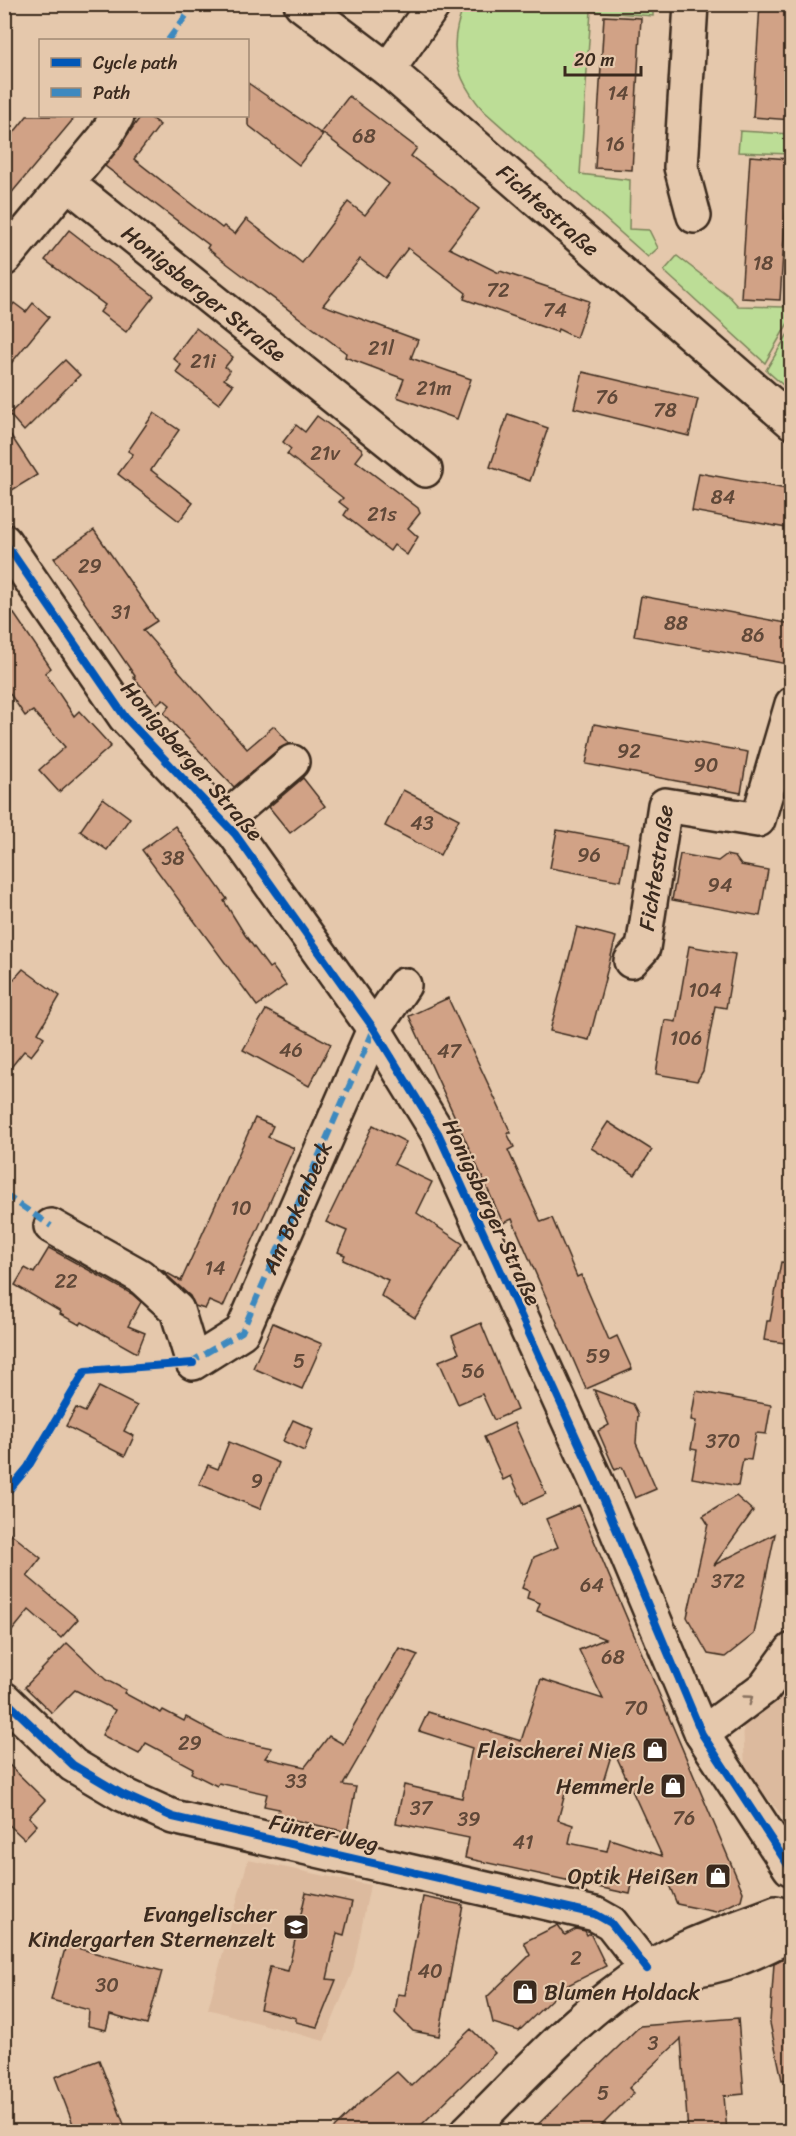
<svg xmlns="http://www.w3.org/2000/svg" width="796" height="2136" font-family="Sriracha,sans-serif">
	<style>
		.built { fill: #dcba9e }
		.green { fill: #bcdd96; stroke: #7c845a; stroke-width: 1.5 }
		.building { fill: #d1a286; stroke: #3b2a1e; stroke-width: 1.5; fill-rule: evenodd }
		.lines { fill: none; stroke-linecap: round; stroke-linejoin: round }
		.minor-casing { stroke: #3b2a1e; stroke-width: 38 }
		.minor { stroke: #e5c8ac; stroke-width: 33 }
		.quiet { stroke: #3e89bf; stroke-width: 6; stroke-dasharray: 12 6; stroke-linecap: butt }
		.cycleway-casing { stroke: #e5c8ac; stroke-width: 11 }
		.cycleway { stroke: #0057b8; stroke-width: 8 }
		.oneway { stroke: #88715e }
		.labels { text-anchor: middle; dominant-baseline: central; stroke-width: 4.5; stroke-linejoin: round; paint-order: stroke }
		.number-label { font-size: 20px; fill: #604838 }
		.street-label { font-size: 22px; fill: #3b2a1e; stroke: #e5c8ac }
		.poi-label { font-size: 22px; fill: #3b2a1e; stroke: #e5c8ac; text-anchor: end }
	</style>
	<rect width="100%" height="100%" fill="#e5c8ac"/>
	<filter id="ink" filterUnits="userSpaceOnUse"><feTurbulence type="fractalNoise" baseFrequency=".0167" numOctaves="2"/><feDisplacementMap in="SourceGraphic" scale="12" xChannelSelector="R" yChannelSelector="G"/><feConvolveMatrix kernelMatrix="1 2 1 2 8 2 1 2 1" color-interpolation-filters="sRGB"/></filter>
	<g filter="url(#ink)">
		<g class="built">
			<polygon points="791,1686 791,1826 745,1771 743,1721 764,1697"/>
			<polygon points="248,1860 370,1885 353,1970 324,2041 208,2009"/>
		</g>
		<g class="green">
			<path d="M465,5H653V16L591,11L580,174L630,180L629,229L649,230L658,248L648,257L484,111C456,80 446,44 465,5Z"/>
			<polygon points="740,131 791,134 791,154 738,152"/>
			<polygon points="791,195 791,318 765,363 664,271 677,256 730,297 738,306 784,307"/>
			<polygon points="791,329 791,392 766,370"/>
		</g>
		<g class="building">
			<polygon points="760,4 792,4 792,120 753,117"/>
			<polygon points="604,16 641,18 632,170 595,168"/>
			<polygon points="248,83 323,135 299,165 248,125"/>
			<polygon points="349,96 417,148 411,156 479,209 449,248 499,273 500,271 589,301 576,338 558,329 557,332 464,299 466,293 408,248 385,278 360,259 323,305 418,340 411,358 471,379 457,419 397,397 404,379 345,357 346,353 217,256 207,248 209,245 105,166 141,116 148,116 160,125 134,159 222,228 224,226 235,234 246,219 302,263 348,202 365,215 389,184 321,132"/>
			<polygon points="27,116 76,116 4,202 4,145"/>
			<polygon points="750,156 789,159 780,300 741,298"/>
			<polygon points="69,230 154,296 126,332 100,312 105,305 45,260"/>
			<polygon points="14,303 26,312 33,303 49,317 4,372 4,316"/>
			<polygon points="196,328 233,357 225,367 230,371 224,379 233,385 219,404 176,372 181,365 173,358"/>
			<polygon points="65,360 80,375 24,431 9,414"/>
			<polygon points="583,372 698,399 689,436 574,408"/>
			<polygon points="154,413 179,430 151,470 193,503 179,521 118,474 133,454 128,451"/>
			<polygon points="508,414 548,428 530,481 490,467"/>
			<polygon points="317,416 361,448 363,452 356,461 418,508 420,513 408,528 418,537 407,555 394,545 390,551 344,515 348,509 339,502 343,498 287,454 291,449 283,442 296,425 305,432"/>
			<polygon points="4,425 37,475 4,495"/>
			<polygon points="699,473 792,490 792,529 692,511"/>
			<polygon points="94,530 157,621 143,630 247,749 274,726 290,744 280,748 234,787 170,720 164,713 170,705 163,699 157,704 133,677 135,676 54,558"/>
			<polygon points="641,596 792,624 788,664 634,636"/>
			<polygon points="4,599 51,668 45,673 74,716 79,711 111,746 59,792 39,770 65,747 33,711 25,716 4,685"/>
			<polygon points="594,724 748,752 741,793 586,764"/>
			<polygon points="303,778 325,806 290,833 269,807"/>
			<polygon points="403,790 459,819 440,855 385,826"/>
			<polygon points="103,798 130,818 107,850 80,831"/>
			<polygon points="175,826 227,899 224,901 245,935 269,968 272,966 286,985 257,1006 142,850"/>
			<polygon points="557,830 628,843 621,881 550,868"/>
			<polygon points="680,854 718,861 726,855 735,857 741,865 768,870 760,916 672,900"/>
			<polygon points="577,927 616,937 589,1040 550,1031"/>
			<polygon points="689,946 735,954 726,1008 715,1006 703,1071 697,1081 656,1074 665,1020 676,1022"/>
			<polygon points="23,969 60,996 38,1033 44,1037 38,1047 31,1056 24,1051 4,1076 4,990"/>
			<polygon points="448,998 511,1133 507,1133 514,1147 508,1150 541,1222 552,1218 577,1277 581,1275 609,1340 617,1336 632,1369 586,1389 512,1219 503,1223 409,1016"/>
			<polygon points="266,1010 331,1044 309,1086 243,1050"/>
			<polygon points="255,1118 273,1126 268,1137 294,1148 223,1307 209,1301 205,1309 195,1306 190,1296 160,1269 181,1281"/>
			<polygon points="608,1122 652,1150 635,1175 591,1148"/>
			<polygon points="373,1125 406,1142 394,1164 432,1182 417,1213 463,1244 415,1318 381,1296 388,1280 343,1260 345,1255 338,1252 347,1231 326,1222"/>
			<polygon points="49,1248 132,1294 141,1302 128,1326 145,1333 137,1353 82,1322 80,1325 60,1314 61,1312 15,1285 25,1268 34,1273"/>
			<polygon points="781,1262 792,1263 792,1344 764,1340 767,1321 770,1321"/>
			<polygon points="273,1323 322,1344 302,1389 253,1368"/>
			<polygon points="481,1323 517,1410 494,1420 482,1394 458,1404 439,1361 459,1353 452,1336"/>
			<polygon points="99,1387 137,1406 124,1431 134,1436 125,1456 66,1426 76,1408 85,1412"/>
			<polygon points="594,1390 633,1404 638,1414 636,1443 656,1489 635,1498 622,1467 615,1470 598,1431 609,1425"/>
			<polygon points="696,1391 771,1405 766,1434 756,1433 751,1460 743,1459 738,1486 692,1478 697,1450 691,1449 696,1421 691,1420"/>
			<polygon points="293,1420 313,1429 304,1451 283,1441"/>
			<polygon points="514,1423 546,1494 524,1504 511,1476 503,1480 484,1437"/>
			<polygon points="229,1442 279,1463 260,1509 199,1484 208,1465 218,1469"/>
			<polygon points="736,1496 753,1511 714,1565 775,1534 754,1634 725,1657 708,1654 687,1617 708,1524 703,1516"/>
			<path d="M579,1505L743,1892L741,1900L716,1912L677,1904L667,1880L635,1871L630,1894L465,1858L469,1838L396,1823L404,1785L462,1798L472,1748L419,1731L428,1712L521,1741L541,1679L603,1699L579,1650L605,1639L537,1611L540,1603L527,1598L529,1591L522,1588L534,1557L558,1547L546,1519ZM613,1749L662,1856L610,1839L607,1851L569,1843L573,1825L558,1820L568,1782L600,1792Z"/>
			<polygon points="4,1528 41,1558 27,1576 78,1619 61,1638 29,1610 4,1641"/>
			<polygon points="67,1643 106,1680 126,1690 124,1693 161,1713 163,1710 184,1721 186,1717 225,1738 272,1748 265,1758 305,1767 329,1736 343,1744 399,1648 418,1655 343,1785 356,1787 347,1832 277,1816 279,1809 264,1806 267,1794 219,1783 217,1786 191,1773 193,1768 146,1743 139,1754 102,1735 115,1710 75,1690 52,1713 25,1687"/>
			<polygon points="4,1760 45,1800 29,1817 37,1825 24,1839 4,1820"/>
			<polygon points="306,1892 352,1902 344,1935 337,1933 327,1979 336,1980 317,2027 296,2022 296,2018 260,2009 270,1967 288,1971"/>
			<polygon points="423,1897 463,1905 439,2036 413,2031 395,2013 398,1994 405,1995"/>
			<polygon points="558,1925 565,1935 576,1929 585,1931 587,1935 590,1933 606,1966 564,1987 519,2031 493,2023 487,1997 530,1955 524,1942"/>
			<polygon points="66,1945 162,1971 147,2025 110,2015 106,2030 88,2026 89,2010 51,2000"/>
			<polygon points="792,1954 792,2079 782,2080 770,2023 774,1963"/>
			<polygon points="738,2018 744,2094 724,2096 727,2132 688,2132 681,2039 629,2088 634,2093 595,2132 530,2132 640,2026"/>
			<polygon points="471,2029 495,2053 414,2132 330,2132 364,2099 397,2072 411,2086"/>
			<polygon points="99,2060 127,2132 76,2132 55,2077"/>
		</g>
		<g class="lines">
			<g class="minor-casing">
				<g id="minor">
					<path id="s1" d="M301,4L388,70L792,422"/>
					<polyline points="691,4 681,167 694,216"/>
					<polyline points="388,70 434,4"/>
					<path id="s2" d="M67,183L425,470"/>
					<polyline points="4,259 105,137 117,116"/>
					<polyline points="4,541 125,717 235,834 374,1029 438,1133 596,1481 702,1734 790,1868"/>
					<polyline points="223,821 292,762"/>
					<path id="s3" d="M631,961L643,948L665,805L758,820L792,704"/>
					<path id="s4" d="M51,1226L140,1276L177,1310L193,1363L242,1332L374,1029L404,985"/>
					<polyline points="4,1699 73,1765 122,1794 173,1817 595,1914 611,1923 647,1969"/>
					<polyline points="702,1734 765,1687 792,1650"/>
					<path d="M651,1970C704,1976 746,1958 792,1933"/>
					<path d="M467,2132C524,2076 579,2013 646,1970C685,1944 733,1930 776,1913"/>
				</g>
			</g>
			<use href="#minor" class="minor"/>
			<g class="quiet">
				<polyline points="168,40 195,4"/>
				<polyline points="4,1194 51,1226"/>
				<polyline points="189,1363 242,1332 374,1029"/>
			</g>
			<g class="cycleway-casing">
				<g id="cycleway">
					<polyline points="4,541 125,717 235,834 374,1029 438,1133 596,1481 702,1734 790,1868"/>
					<polyline points="4,1496 28,1467 85,1371 193,1363"/>
					<polyline points="4,1699 73,1765 122,1794 173,1817 595,1914 611,1923 647,1969"/>
				</g>
			</g>
			<use href="#cycleway" class="cycleway"/>
		</g>
		<defs><path id="oneway-chevron" d="M-2-3.5L2.5 0L-2 3.5" fill="none" stroke-width="1.6" stroke-linecap="round" stroke-linejoin="round" transform="scale(1.5)"/></defs>
		<use class="oneway" href="#oneway-chevron" transform="translate(749 1699) rotate(-36)"/>
	</g>
	<defs>
		<g id="shop-square" transform="scale(1.35)"><rect x="-9" y="-9" width="18" height="18" rx="4" fill="#3b2a1e" stroke="#e5c8ac"/><path d="M-5-2.5h2.3a2.7 3.5 0 0 1 5.4 0H5L5.5 6h-11ZM-1.5-2.5h3a1.5 2.3 0 0 0-3 0Z" fill="#fff"/></g>
		<g id="school-square" transform="scale(1.35)"><rect x="-9" y="-9" width="18" height="18" rx="4" fill="#3b2a1e" stroke="#e5c8ac"/><path d="M0-5L7-2L0 1L-7-2ZM-4 1L0 2.5L4 1V4Q0 6-4 4Z" fill="#fff"/></g>
	</defs>
	<g fill-rule="evenodd">
		<use href="#shop-square" x="655" y="1750"/>
		<use href="#shop-square" x="673" y="1786"/>
		<use href="#shop-square" x="718" y="1876"/>
		<use href="#school-square" x="296" y="1927"/>
		<use href="#shop-square" x="525" y="1992"/>
	</g>
	<g class="labels">
		<g class="number-label">
			<text x="618" y="93">14</text>
			<text x="364" y="136">68</text>
			<text x="615" y="144">16</text>
			<text x="763" y="263">18</text>
			<text x="498" y="290">72</text>
			<text x="555" y="310">74</text>
			<text x="381" y="348">21l</text>
			<text x="203" y="361">21i</text>
			<text x="434" y="388">21m</text>
			<text x="607" y="397">76</text>
			<text x="665" y="410">78</text>
			<text x="325" y="453">21v</text>
			<text x="723" y="497">84</text>
			<text x="382" y="514">21s</text>
			<text x="90" y="566">29</text>
			<text x="121" y="612">31</text>
			<text x="676" y="623">88</text>
			<text x="753" y="635">86</text>
			<text x="629" y="751">92</text>
			<text x="706" y="765">90</text>
			<text x="422" y="823">43</text>
			<text x="589" y="855">96</text>
			<text x="173" y="858">38</text>
			<text x="720" y="885">94</text>
			<text x="705" y="990">104</text>
			<text x="686" y="1038">106</text>
			<text x="291" y="1050">46</text>
			<text x="449" y="1051">47</text>
			<text x="241" y="1208">10</text>
			<text x="215" y="1268">14</text>
			<text x="66" y="1281">22</text>
			<text x="598" y="1356">59</text>
			<text x="299" y="1361">5</text>
			<text x="473" y="1371">56</text>
			<text x="723" y="1441">370</text>
			<text x="257" y="1481">9</text>
			<text x="728" y="1581">372</text>
			<text x="592" y="1585">64</text>
			<text x="613" y="1657">68</text>
			<text x="636" y="1708">70</text>
			<text x="190" y="1743">29</text>
			<text x="296" y="1781">33</text>
			<text x="421" y="1808">37</text>
			<text x="684" y="1818">76</text>
			<text x="469" y="1819">39</text>
			<text x="523" y="1842">41</text>
			<text x="576" y="1958">2</text>
			<text x="430" y="1971">40</text>
			<text x="107" y="1985">30</text>
			<text x="653" y="2043">3</text>
			<text x="603" y="2093">5</text>
		</g>
		<g class="street-label">
			<text stroke="none"><textPath href="#s1" startOffset="322">Fichtestraße</textPath></text>
			<text stroke="none"><textPath href="#s2" startOffset="176">Honigsberger Straße</textPath></text>
			<text transform="translate(192 761) rotate(49)">Honigsberger Straße</text>
			<text stroke="none"><textPath href="#s3" startOffset="99">Fichtestraße</textPath></text>
			<text stroke="none"><textPath href="#s4" startOffset="402">Am Bokenbeck</textPath></text>
			<text transform="translate(492 1212) rotate(65)">Honigsberger Straße</text>
			<text transform="translate(324 1833) rotate(12)">Fünter Weg</text>
		</g>
		<g class="poi-label">
			<text x="636" y="1750">Fleischerei Nieß</text>
			<text x="654" y="1786">Hemmerle</text>
			<text x="698" y="1876">Optik Heißen</text>
			<text x="276" y="1914">Evangelischer<tspan x="276" dy="25">Kindergarten Sternenzelt</tspan></text>
			<text x="544" y="1992" text-anchor="start">Blumen Holdack</text>
		</g>
	</g>
	<rect width="796" height="2136" fill="none" stroke="#e5c8ac" stroke-width="24"/>
	<rect x="12" y="12" width="772" height="2112" fill="none" stroke="#3b2a1e" stroke-width="2" filter="url(#ink)"/>
	<rect x="39" y="39" width="210" height="78" fill="#e5c8ac" stroke="#a18973" stroke-width="1.5"/>
	<rect x="51" y="58" width="30" height="9" fill="#0057b8" stroke="#a18973" stroke-width="1.5"/>
	<text x="93" y="69" font-size="18" fill="#3b2a1e">Cycle path</text>
	<rect x="51" y="88" width="30" height="9" fill="#3e89bf" stroke="#a18973" stroke-width="1.5"/>
	<text x="93" y="99" font-size="18" fill="#3b2a1e">Path</text>
	<path d="M565 66v9h76v-9" fill="none" stroke="#3b2a1e" stroke-width="3"/>
	<text x="574" y="66" font-size="18" fill="#3b2a1e" stroke="#e5c8ac" stroke-width="4.5" paint-order="stroke">20 m</text>
</svg>
